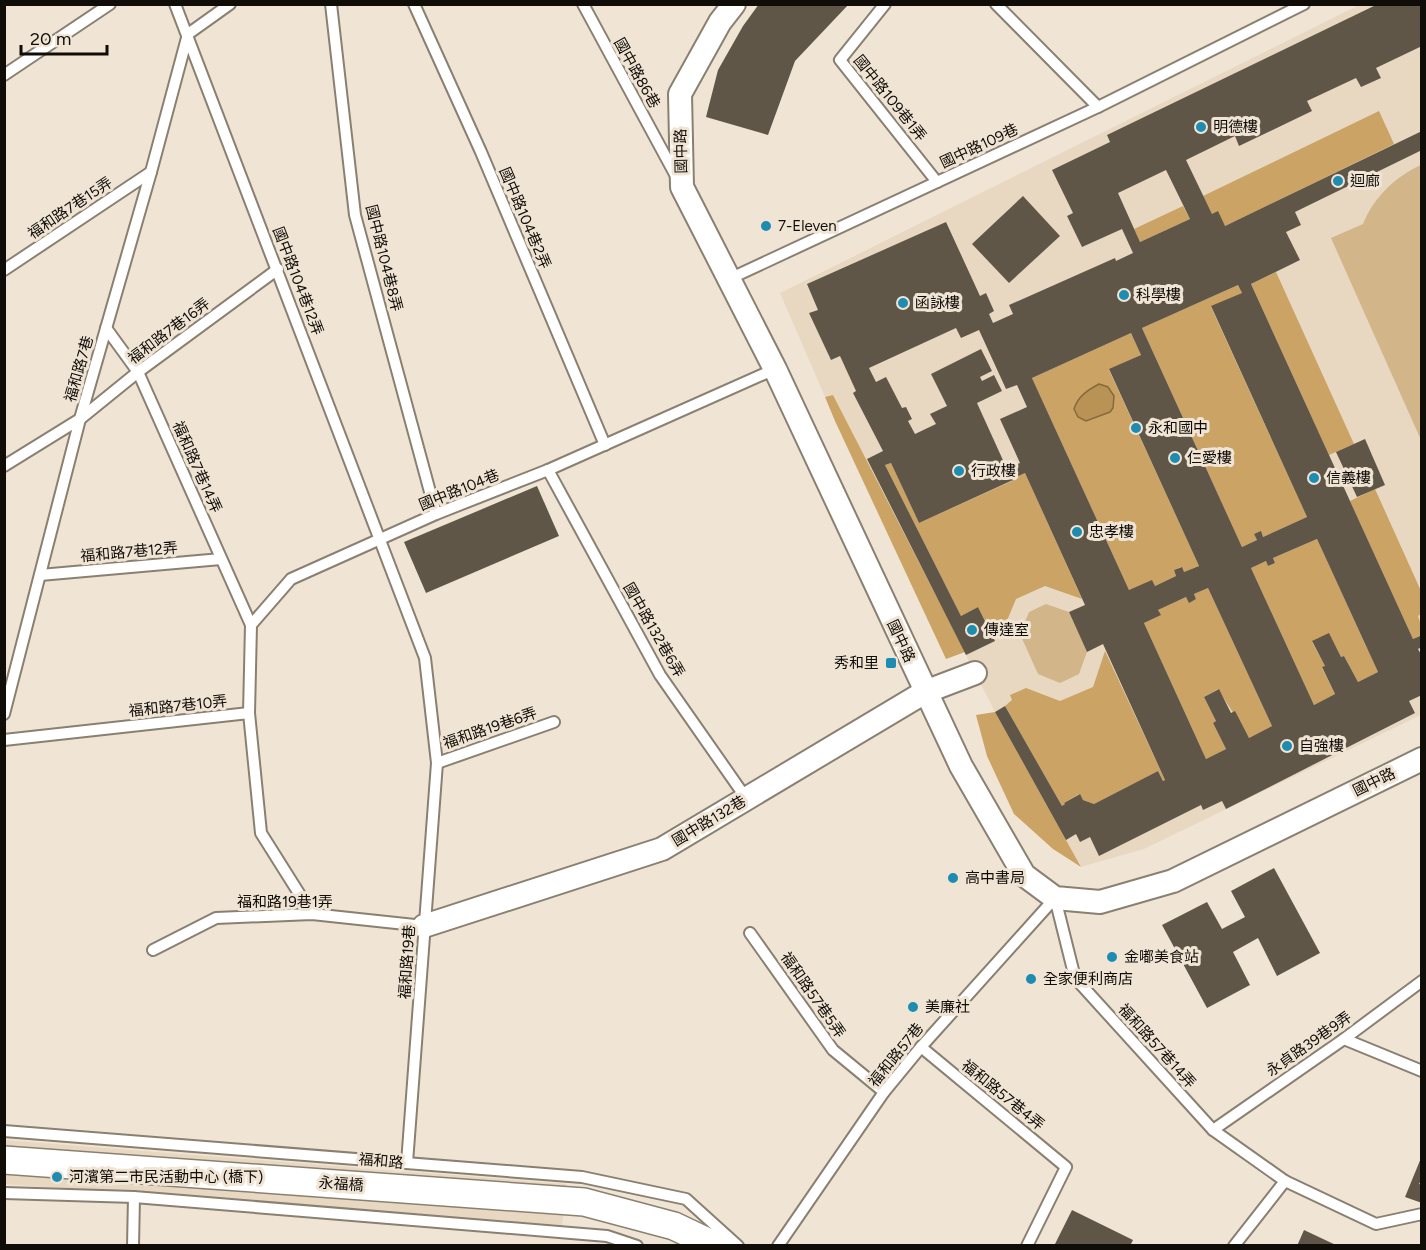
<svg xmlns="http://www.w3.org/2000/svg" width="1426" height="1250" font-family="Figtree,'Noto Sans TC',sans-serif">
	<style>
		.built { fill: #e8d8c2 }
		.green { fill: #d2b588 }
		.forest { fill: #caa365 }
		.water { fill: #b99355; stroke: #866a3e; stroke-width: 1.5 }
		.building { fill: #5f5648; fill-rule: evenodd }
		.lines { fill: none; stroke-linecap: round; stroke-linejoin: round }
		.service-casing { stroke: #8a8071; stroke-width: 14 }
		.minor-casing { stroke: #8a8071; stroke-width: 26 }
		.tertiary-casing { stroke: #8a8071; stroke-width: 30 }
		.service { stroke: #fff; stroke-width: 10 }
		.minor { stroke: #fff; stroke-width: 22 }
		.tertiary { stroke: #fff; stroke-width: 27 }
		.poi-dot { fill: #1e8bb1; stroke: #f0e5d5; stroke-width: 2 }
		.labels { text-anchor: middle; dominant-baseline: central; stroke-width: 6; stroke-linejoin: round; paint-order: stroke }
		.street-label { font-size: 15px; fill: #100c07; stroke: #f0e5d5 }
		.poi-label { font-size: 15px; fill: #100c07; stroke: #f0e5d5; text-anchor: start }
	</style>
	<rect width="100%" height="100%" fill="#f0e5d5"/>
	<g class="built">
		<polygon points="1359,5 1421,5 1421,715 1144,849 1081,867 995,712 833,395 825,397 780,293"/>
		<polygon points="4,1140 566,1184 562,1228 5,1184"/>
	</g>
	<g class="green">
		<path d="M1421,165V440L1331,238L1363,224C1374,197 1395,177 1421,165Z"/>
		<polygon points="1046,604 1069,612 1087,652 1079,674 1060,683 1038,674 1020,634 1029,612"/>
	</g>
	<g class="forest">
		<polygon points="1379,111 1394,144 1225,226 1212,214 1203,196"/>
		<polygon points="1183,206 1190,219 1140,242 1134,229"/>
		<polygon points="1276,272 1354,444 1329,455 1251,284"/>
		<polygon points="1238,285 1242,293 1211,307 1307,517 1263,537 1260,532 1254,534 1257,540 1242,547 1142,328"/>
		<polygon points="1131,333 1141,355 1109,370 1199,566 1184,572 1181,567 1174,570 1176,576 1155,586 1152,581 1129,590 1032,378"/>
		<polygon points="833,395 965,652 946,659 835,421 825,397"/>
		<polygon points="891,463 919,523 1012,481 1012,479 1025,473 1082,599 1045,586 1016,599 1001,635 994,638 978,607 961,616 885,465"/>
		<polygon points="1375,489 1421,591 1421,614 1418,616 1421,625 1421,635 1413,639 1350,501"/>
		<polygon points="1317,539 1378,672 1358,682 1344,656 1341,657 1329,634 1312,642 1325,666 1322,668 1335,694 1314,705 1251,568 1266,561 1268,566 1275,563 1273,558"/>
		<polygon points="1208,588 1272,726 1249,738 1218,689 1204,697 1216,721 1213,723 1226,749 1206,759 1144,623 1160,615 1158,610 1186,597 1189,602 1196,599 1194,594"/>
		<polygon points="1105,651 1165,780 1163,781 1158,771 1094,804 1083,800 1079,794 1064,803 1065,804 1062,806 1005,706 1012,700 1010,695 1026,688 1060,701 1093,687"/>
		<polygon points="995,712 1081,867 1053,849 1014,814 987,756 976,715"/>
	</g>
	<path class="water" d="M1099,384L1108,387L1114,396L1113,408L1110,412L1086,421L1078,417L1074,409C1078,396 1088,390 1099,384Z"/>
	<g class="building">
		<polygon points="759,4 849,4 795,61 768,135 706,117 718,70 743,26"/>
		<path d="M1378,4H1422V46L1376,68L1381,78L1361,87L1356,78L1307,101L1312,111L1239,146L1235,136L1186,160L1212,214L1218,211L1225,226L1422,131V150L1295,212L1301,225L1286,232L1300,260L1251,284L1413,639L1422,635V647L1418,649L1422,656V695L1409,701L1415,713L1226,809L1222,801L1203,810L1201,805L1099,856L1090,837L1080,842L1076,834L1066,840L995,712L1005,706L1062,806L1065,804L1064,803L1080,794L1083,800L1094,804L1158,771L1163,781L1165,780L1103,644L1087,652L1069,612L1085,605L1025,473L1012,479L1013,480L919,523L891,463L885,465L961,616L978,607L995,641L966,655L867,459L883,451L853,393L856,391L840,356L831,360L809,313L818,310L807,284L946,222L980,296L986,293L994,311L989,314L993,323L1013,314L1009,305L1115,258L1116,261L1133,253L1122,229L1082,247L1067,216L1073,213L1052,170L1110,142L1107,135ZM1166,170L1190,219L1140,242L1118,193ZM1238,285L1242,293L1211,306L1307,517L1263,537L1261,531L1254,534L1257,540L1242,547L1142,328ZM956,328L961,338L979,330L1006,389L1017,385L1027,407L1000,419L1020,463L1007,469L977,403L1002,391L994,375L982,381L980,377L992,371L981,349L931,374L947,406L930,414L936,424L915,434L908,421L912,419L906,407L902,408L886,377L876,382L869,368ZM1131,333L1141,355L1109,369L1199,566L1184,572L1182,567L1174,570L1176,576L1155,586L1152,580L1129,590L1032,378ZM1317,539L1378,672L1358,682L1344,656L1341,657L1329,633L1312,641L1325,666L1322,667L1335,694L1314,705L1251,568L1266,561L1268,566L1275,563L1273,558ZM1208,588L1272,726L1249,738L1235,711L1231,713L1219,689L1204,697L1216,721L1213,723L1226,749L1206,759L1144,623L1161,615L1158,610L1186,597L1189,603L1196,599L1194,594Z"/>
		<polygon points="1023,196 1060,236 1009,283 972,244"/>
		<polygon points="1365,439 1385,485 1357,497 1336,452"/>
		<polygon points="537,486 559,536 426,593 404,542"/>
		<polygon points="1274,868 1320,953 1277,976 1258,938 1233,952 1250,985 1207,1008 1162,925 1207,902 1222,929 1245,917 1231,891"/>
		<polygon points="1421,1158 1422,1179 1419,1184 1422,1185 1422,1203 1405,1197"/>
		<polygon points="1072,1210 1133,1240 1130,1246 1054,1246"/>
		<polygon points="1304,1230 1338,1246 1297,1246"/>
	</g>
	<g class="lines">
		<g class="service-casing">
			<g id="service">
				<polyline points="175,4 425,658 437,763 407,1163"/>
				<polyline points="331,4 355,215 436,514"/>
				<polyline points="414,4 481,152 605,445"/>
				<polyline points="583,4 676,176"/>
				<polyline points="885,4 840,60 937,182"/>
				<polyline points="996,4 1098,107"/>
				<polyline points="188,34 230,4"/>
				<polyline points="4,75 110,4"/>
				<polyline points="4,270 151,172"/>
				<polyline points="729,279 1098,107 1304,4"/>
				<polyline points="106,328 138,372 251,625"/>
				<polyline points="4,466 80,419 138,372 278,269"/>
				<polyline points="548,470 660,675 746,798"/>
				<polyline points="40,575 221,559"/>
				<polyline points="4,714 80,419 151,172 188,34"/>
				<polyline points="4,740 249,713"/>
				<polyline points="437,763 554,722"/>
				<polyline points="1055,898 1075,978 1213,1130 1285,1181 1376,1224 1422,1214"/>
				<polyline points="312,914 261,833 249,713 251,625 291,579 436,514 548,470 775,369"/>
				<polyline points="750,933 833,1050 884,1092"/>
				<polyline points="153,950 216,918 312,914 424,926"/>
				<polyline points="1344,1039 1422,1071"/>
				<polyline points="921,1047 1066,1167 1027,1246"/>
				<polyline points="1213,1130 1344,1039 1422,981"/>
				<polyline points="4,1131 582,1177 686,1199 738,1246"/>
				<polyline points="4,1193 134,1197 607,1236 637,1246"/>
				<polyline points="133,1246 134,1197"/>
				<polyline points="778,1246 884,1092 921,1047 1055,898"/>
				<polyline points="1234,1246 1285,1181"/>
			</g>
		</g>
		<g class="minor-casing">
			<g id="minor">
				<polyline points="734,4 720,22 680,94 682,187 775,369 961,766 1024,875 1055,898 1100,902 1173,881 1422,759"/>
				<polyline points="424,926 662,849 925,692 975,673"/>
			</g>
		</g>
		<g class="tertiary-casing">
			<polyline id="tertiary" points="4,1160 584,1202 674,1226 716,1246"/>
		</g>
		<use href="#service" class="service"/>
		<use href="#minor" class="minor"/>
		<use href="#tertiary" class="tertiary"/>
	</g>
	<g class="poi-dot">
		<circle cx="1201" cy="127" r="6"/>
		<circle cx="1338" cy="181" r="6"/>
		<circle cx="766" cy="226" r="6"/>
		<circle cx="1124" cy="295" r="6"/>
		<circle cx="903" cy="303" r="6"/>
		<circle cx="1136" cy="428" r="6"/>
		<circle cx="1175" cy="458" r="6"/>
		<circle cx="959" cy="471" r="6"/>
		<circle cx="1314" cy="478" r="6"/>
		<circle cx="1077" cy="532" r="6"/>
		<circle cx="972" cy="630" r="6"/>
		<rect x="885" y="657" width="12" height="12" rx="3"/>
		<circle cx="1287" cy="746" r="6"/>
		<circle cx="953" cy="878" r="6"/>
		<circle cx="1112" cy="957" r="6"/>
		<circle cx="1031" cy="979" r="6"/>
		<circle cx="913" cy="1007" r="6"/>
		<circle cx="57" cy="1177" r="6"/>
	</g>
	<g class="labels">
		<g class="street-label">
			<text transform="translate(637 73) rotate(61)">國中路86巷</text>
			<text transform="translate(890 98) rotate(51)">國中路109巷1弄</text>
			<text transform="translate(979 146) rotate(-25)">國中路109巷</text>
			<text transform="translate(681 151) rotate(-91)">國中路</text>
			<text transform="translate(70 208) rotate(-34)">福和路7巷15弄</text>
			<text transform="translate(525 218) rotate(67)">國中路104巷2弄</text>
			<text transform="translate(384 258) rotate(76)">國中路104巷8弄</text>
			<text transform="translate(298 281) rotate(69)">國中路104巷12弄</text>
			<text transform="translate(169 331) rotate(-37)">福和路7巷16弄</text>
			<text transform="translate(79 369) rotate(-74)">福和路7巷</text>
			<text transform="translate(197 467) rotate(66)">福和路7巷14弄</text>
			<text transform="translate(459 490) rotate(-22)">國中路104巷</text>
			<text transform="translate(129 552) rotate(-5)">福和路7巷12弄</text>
			<text transform="translate(654 630) rotate(60)">國中路132巷6弄</text>
			<text transform="translate(901 641) rotate(65)">國中路</text>
			<text transform="translate(178 706) rotate(-6)">福和路7巷10弄</text>
			<text transform="translate(490 728) rotate(-19)">福和路19巷6弄</text>
			<text transform="translate(1374 782) rotate(-26)">國中路</text>
			<text transform="translate(709 821) rotate(-31)">國中路132巷</text>
			<text x="285" y="902">福和路19巷1弄</text>
			<text transform="translate(407 962) rotate(-86)">福和路19巷</text>
			<text transform="translate(813 995) rotate(55)">福和路57巷5弄</text>
			<text transform="translate(1309 1044) rotate(-35)">永貞路39巷9弄</text>
			<text transform="translate(1157 1046) rotate(48)">福和路57巷14弄</text>
			<text transform="translate(896 1055) rotate(-51)">福和路57巷</text>
			<text transform="translate(1003 1095) rotate(39)">福和路57巷4弄</text>
			<text transform="translate(381 1161) rotate(5)">福和路</text>
			<text transform="translate(341 1184) rotate(4)">永福橋</text>
		</g>
		<g class="poi-label">
			<text x="1213" y="127">明德樓</text>
			<text x="1350" y="181">迴廊</text>
			<text x="778" y="226">7-Eleven</text>
			<text x="1136" y="295">科學樓</text>
			<text x="915" y="303">函詠樓</text>
			<text x="1148" y="428">永和國中</text>
			<text x="1187" y="458">仁愛樓</text>
			<text x="971" y="471">行政樓</text>
			<text x="1326" y="478">信義樓</text>
			<text x="1089" y="532">忠孝樓</text>
			<text x="984" y="630">傳達室</text>
			<text x="879" y="663" text-anchor="end">秀和里</text>
			<text x="1299" y="746">自強樓</text>
			<text x="965" y="878">高中書局</text>
			<text x="1124" y="957">金嘟美食站</text>
			<text x="1043" y="979">全家便利商店</text>
			<text x="925" y="1007">美廉社</text>
			<text x="69" y="1177">河濱第二市民活動中心 (橋下)</text>
		</g>
	</g>
	<rect width="1426" height="1250" fill="none" stroke="#100c07" stroke-width="12"/>
	<path d="M21 45v9h86v-9" fill="none" stroke="#100c07" stroke-width="3"/>
	<text x="30" y="45" font-size="18" fill="#100c07" stroke="#f0e5d5" stroke-width="4.5" paint-order="stroke">20 m</text>
</svg>
